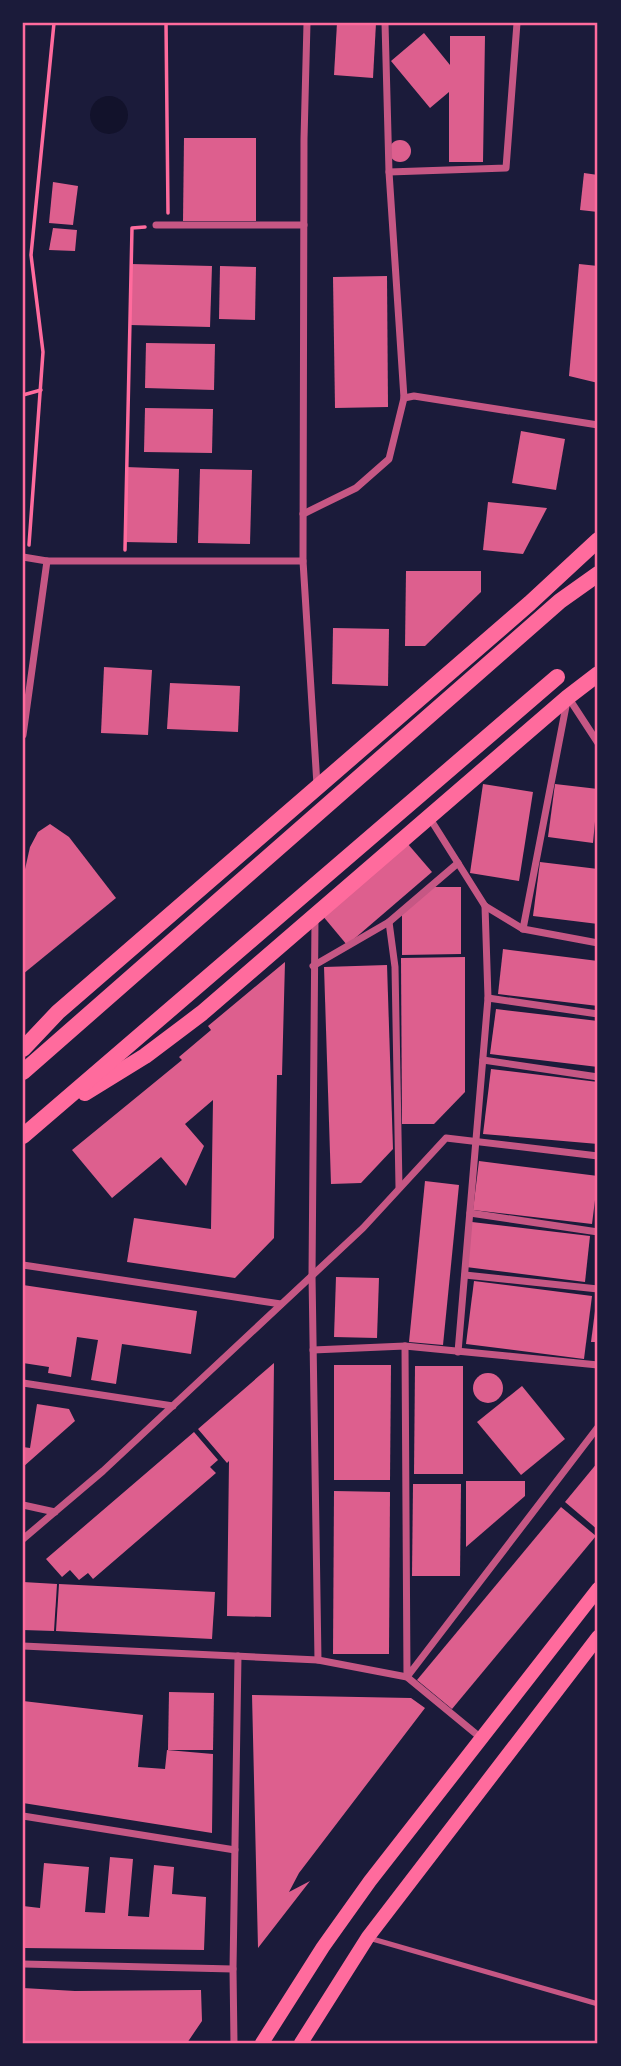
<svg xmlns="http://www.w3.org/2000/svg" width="621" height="2066" font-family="Helvetica,sans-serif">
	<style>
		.water { fill: #12122b }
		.building { fill: #dd5f8e }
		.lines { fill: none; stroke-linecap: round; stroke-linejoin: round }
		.path { stroke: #ff6b9d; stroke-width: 3.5 }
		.service { stroke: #c65784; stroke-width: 5 }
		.minor { stroke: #c65784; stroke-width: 7 }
		.secondary { stroke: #ff6b9d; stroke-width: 14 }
		.primary { stroke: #ff6b9d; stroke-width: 16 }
		.neatline { fill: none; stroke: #ff6b9d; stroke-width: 2.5 }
	</style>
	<rect width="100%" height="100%" fill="#1b1b3a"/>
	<circle class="water" cx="109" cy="115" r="19"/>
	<g class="building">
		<polygon points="337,23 376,23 373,78 334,75"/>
		<polygon points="424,33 450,65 450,36 485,36 483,162 449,162 449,92 430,108 391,61"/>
		<polygon points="184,138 256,138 256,221 183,221"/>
		<circle cx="400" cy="151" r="11"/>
		<polygon points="584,173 598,175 598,212 580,210"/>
		<polygon points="53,182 78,186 73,225 49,223"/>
		<polygon points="53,228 77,230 75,251 49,250"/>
		<polygon points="131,264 212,266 210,327 130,325"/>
		<polygon points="579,264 598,266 598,383 569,376"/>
		<polygon points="220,266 256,267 255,320 219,319"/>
		<polygon points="387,276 388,407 335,408 333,277"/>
		<polygon points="146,343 215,344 214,390 145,388"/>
		<polygon points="145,408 213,409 212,453 144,452"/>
		<polygon points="521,431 565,439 556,490 512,483"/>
		<polygon points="126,467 179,469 177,543 124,542"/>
		<polygon points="200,469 252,470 250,544 198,543"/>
		<polygon points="488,502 547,508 523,554 483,550"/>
		<polygon points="406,571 481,571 481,592 425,646 405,646"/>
		<polygon points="333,628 389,629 388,686 332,684"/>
		<polygon points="104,667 152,670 148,735 101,733"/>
		<polygon points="170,683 240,686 238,732 167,729"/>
		<polygon points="483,784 533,792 519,881 470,873"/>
		<polygon points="555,784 598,789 593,843 548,837"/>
		<polygon points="50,824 69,837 116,898 23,974 23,878 30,847 38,832"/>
		<polygon points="407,843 432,872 347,945 322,915"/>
		<polygon points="540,862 598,869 598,924 533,916"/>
		<polygon points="431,887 461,887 461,954 402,955 402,915"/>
		<polygon points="503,949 598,961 598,1006 498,994"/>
		<polygon points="465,957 465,1092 434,1124 402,1124 401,958"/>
		<polygon points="285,962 282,1075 277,1075 274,1238 235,1278 127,1262 134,1218 211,1229 213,1100 185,1124 204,1146 186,1186 161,1157 112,1198 72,1150 182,1060 179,1057 211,1030 208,1026"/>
		<polygon points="387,965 393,1149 361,1183 331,1184 324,967"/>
		<polygon points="496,1009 598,1021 598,1067 490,1054"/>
		<polygon points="491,1069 598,1082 598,1144 483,1134"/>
		<polygon points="479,1161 598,1176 592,1224 473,1210"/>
		<polygon points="425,1181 459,1185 443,1345 409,1342"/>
		<polygon points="472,1222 590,1236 585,1282 466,1267"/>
		<polygon points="336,1277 379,1278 377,1338 334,1337"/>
		<polygon points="474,1281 592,1296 584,1359 466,1344"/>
		<polygon points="23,1285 197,1311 191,1354 122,1344 116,1384 91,1380 98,1340 77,1337 71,1377 48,1373 49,1367 23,1363"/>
		<polygon points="595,1311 598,1311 598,1342 591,1342"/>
		<polygon points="274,1363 271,1617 227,1616 229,1461 227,1463 198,1429"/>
		<polygon points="334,1365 391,1365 390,1480 334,1480"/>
		<polygon points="415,1366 463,1366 463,1474 414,1474"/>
		<circle cx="488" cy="1388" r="15"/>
		<polygon points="522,1386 565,1439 521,1475 477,1422"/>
		<polygon points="37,1404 69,1409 75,1421 23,1467 23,1447 30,1448"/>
		<polygon points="194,1432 218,1460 210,1467 216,1473 93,1579 88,1573 79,1580 70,1570 62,1577 46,1559"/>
		<polygon points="598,1462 598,1530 565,1502"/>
		<polygon points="466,1481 525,1481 525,1496 466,1547"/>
		<polygon points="413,1484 461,1484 460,1576 412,1576"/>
		<polygon points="334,1491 390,1492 389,1654 333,1654"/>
		<polygon points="561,1507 596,1536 452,1709 417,1680"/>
		<polygon points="23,1582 57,1584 54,1631 23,1630"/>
		<polygon points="59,1584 215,1592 212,1639 56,1631"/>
		<polygon points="169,1692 214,1693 213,1750 168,1750"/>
		<polygon points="252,1695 411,1698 425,1708 299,1873 289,1892 310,1881 258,1948"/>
		<polygon points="23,1701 143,1715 138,1767 165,1769 167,1750 213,1754 212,1833 23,1803"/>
		<polygon points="110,1857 133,1859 128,1916 149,1917 154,1865 174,1867 172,1894 206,1897 204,1950 23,1948 23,1906 40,1908 44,1863 89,1867 85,1912 105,1913"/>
		<polygon points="23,1988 75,1991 201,1990 202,2021 187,2043 23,2043"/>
	</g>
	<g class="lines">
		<g class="path">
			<polyline points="166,23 168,213"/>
			<polyline points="23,395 41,390"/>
			<polyline points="29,545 43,352 31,255 54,23"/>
			<polyline points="125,550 132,228 145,227"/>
		</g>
		<polyline class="service" points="369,1938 598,2004"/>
		<g class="minor">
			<polyline points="307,23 304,139 303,561 317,785"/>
			<polyline points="389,172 506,168 517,23"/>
			<polyline points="156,225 304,225"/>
			<polyline points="404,398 414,396 598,425"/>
			<polyline points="303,514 356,488 389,459 404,398 389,172 385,23"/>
			<polyline points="23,557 47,561 303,561"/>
			<polyline points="568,697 598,743"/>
			<polyline points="23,735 47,561"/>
			<polyline points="429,817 485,906 523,929 598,943"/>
			<polyline points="315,919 312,1275 318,1660"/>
			<polyline points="389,922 458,863"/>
			<polyline points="523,929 567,701"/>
			<polyline points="313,966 389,922 395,967 399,1187"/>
			<polyline points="488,998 598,1014"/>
			<polyline points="483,1060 598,1077"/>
			<polyline points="470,1213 598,1232"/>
			<polyline points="23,1265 281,1304"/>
			<polyline points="465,1275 598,1289"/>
			<polyline points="405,1346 598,1365"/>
			<polyline points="313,1350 405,1346 407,1677 598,1427"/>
			<polyline points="458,1352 488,998 485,906"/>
			<polyline points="23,1383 173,1406"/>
			<polyline points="23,1505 55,1512"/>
			<polyline points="23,1539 103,1471 363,1228 446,1138 598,1156"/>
			<polyline points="23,1646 318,1660 407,1677 481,1738"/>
			<polyline points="23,1816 235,1850"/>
			<polyline points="23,1964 233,1969"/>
			<polyline points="234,2043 233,1969 238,1656"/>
		</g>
		<g class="secondary">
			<polyline points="262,2043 323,1947 370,1881 598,1589"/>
			<polyline points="301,2043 368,1937 598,1637"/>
		</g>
		<g class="primary">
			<polyline points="23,1049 58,1012 530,603 598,540"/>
			<polyline points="23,1072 560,601 598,574"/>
			<polyline points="85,1093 145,1056 202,1013 568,697 598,674"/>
			<polyline points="23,1136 557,677"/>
		</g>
	</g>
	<rect width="621" height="2066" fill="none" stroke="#1b1b3a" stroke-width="49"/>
	<rect x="24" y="24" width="572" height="2018" class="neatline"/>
</svg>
